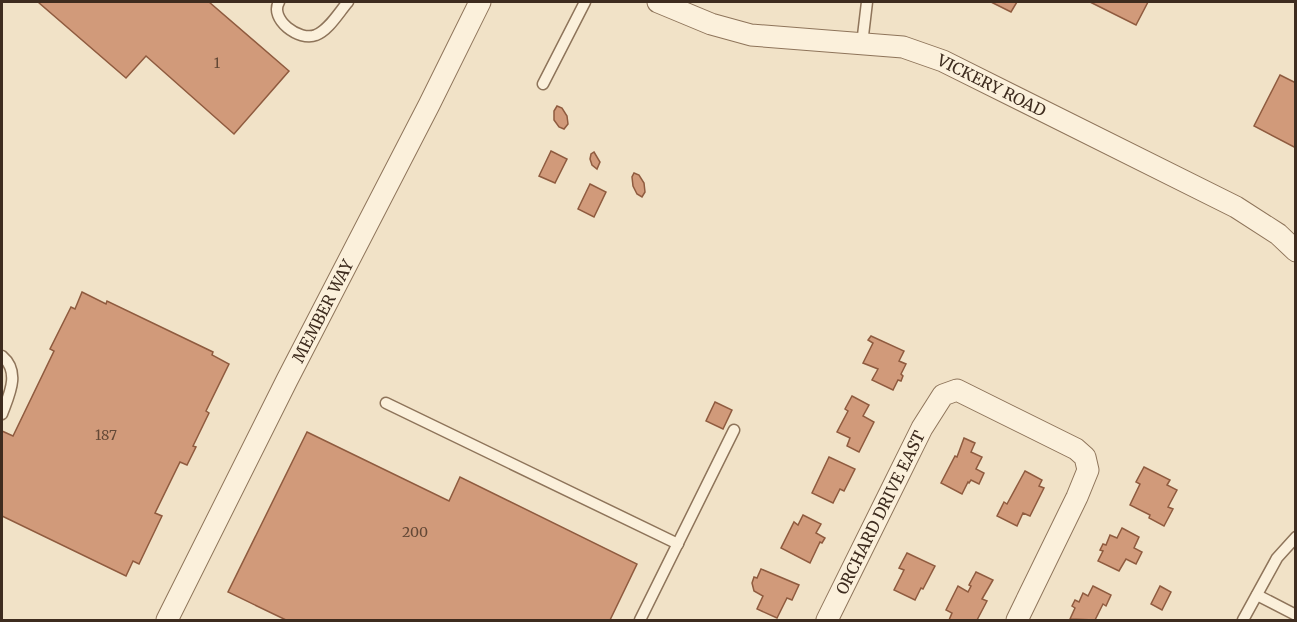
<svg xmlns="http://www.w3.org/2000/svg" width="1297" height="622" font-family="Merriweather,serif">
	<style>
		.building { fill: #d19a7a; stroke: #8f5b3f; stroke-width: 1.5 }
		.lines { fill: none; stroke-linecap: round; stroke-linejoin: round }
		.service-casing { stroke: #8e745a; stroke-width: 13 }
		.minor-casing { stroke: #8e745a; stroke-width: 23 }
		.service { stroke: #fbf0db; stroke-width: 10 }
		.minor { stroke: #fbf0db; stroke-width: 21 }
		.labels { text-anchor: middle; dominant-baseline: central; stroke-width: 4.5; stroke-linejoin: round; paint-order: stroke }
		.number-label { font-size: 14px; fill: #634836 }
		.street-label { font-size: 16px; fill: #3e2c1f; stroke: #f8edd7 }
	</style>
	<rect width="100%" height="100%" fill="#f1e2c7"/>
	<g class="building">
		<polygon points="38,2 209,2 289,71 234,134 146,56 126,78"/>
		<polygon points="991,2 1017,2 1011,12"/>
		<polygon points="1090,2 1148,2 1136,25"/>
		<polygon points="1280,75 1296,83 1296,148 1254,126"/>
		<polygon points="557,106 562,108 567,116 568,124 564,129 559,127 554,120 554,111"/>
		<polygon points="551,151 567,159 555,183 539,176"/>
		<polygon points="594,152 600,162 597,169 592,165 590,159 591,154"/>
		<polygon points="634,173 639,175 644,183 645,192 642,197 637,194 633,186 632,177"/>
		<polygon points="590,184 606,192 594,217 578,209"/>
		<polygon points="82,292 106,304 107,301 213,352 212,355 229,364 206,411 209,413 193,446 196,447 187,465 180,462 155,513 162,516 139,564 133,561 126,576 2,516 2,431 13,436 54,351 50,349 71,307 75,309"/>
		<polygon points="871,336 904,351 899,361 906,364 901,374 903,376 901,381 898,380 893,390 872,380 878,369 863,363 873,343 868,340"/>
		<polygon points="852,396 869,405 863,416 874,422 859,452 847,446 850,438 837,432 848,411 845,409"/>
		<polygon points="715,402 732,410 723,429 706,421"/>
		<polygon points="307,432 449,501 460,477 637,564 610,620 286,620 228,592"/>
		<polygon points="964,438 975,443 971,452 982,457 976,469 984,473 979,484 971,480 969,483 968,482 962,494 941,483 955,456 957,457"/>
		<polygon points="829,457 855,469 844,491 840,489 833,503 812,493"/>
		<polygon points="1144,467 1170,480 1167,485 1177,490 1168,507 1173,509 1164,526 1149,518 1150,515 1130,505 1140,484 1136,482"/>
		<polygon points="1025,471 1042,480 1039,486 1044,488 1030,516 1023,513 1017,526 997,516 1004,502 1007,504"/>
		<polygon points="803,515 821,524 816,533 825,538 822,543 820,542 810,563 781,548 794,522 798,525"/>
		<polygon points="1122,528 1139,537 1134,548 1142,552 1136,564 1126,559 1119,571 1098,561 1103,551 1100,550 1103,544 1106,545 1110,535 1117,538"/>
		<polygon points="907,553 935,566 923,589 921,588 915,600 894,590 904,570 899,568"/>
		<polygon points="761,569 799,585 792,600 787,598 777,618 757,609 763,596 754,591 752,583 754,577 757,578"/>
		<polygon points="976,572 993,580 982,599 987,601 977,620 949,620 952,613 946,610 958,586 968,592 971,586 969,585"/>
		<polygon points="1093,586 1111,595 1106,606 1103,604 1095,620 1070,619 1075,608 1072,606 1075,600 1079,602 1083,593 1088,596"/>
		<polygon points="1160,586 1171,592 1162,610 1151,604"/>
	</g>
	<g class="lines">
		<g class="service-casing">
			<g id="service">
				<path d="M279,2C269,19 299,42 316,35C329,30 339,12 348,2"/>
				<polyline points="862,44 867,2"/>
				<polyline points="543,84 585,2"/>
				<path d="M2,356C21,372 9,395 2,414"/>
				<polyline points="386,403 678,544"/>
				<polyline points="1257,595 1296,615"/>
				<polyline points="640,620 734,430"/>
				<polyline points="1243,620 1277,558 1296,537"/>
			</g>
		</g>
		<g class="minor-casing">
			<g id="minor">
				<path id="s1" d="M658,2L711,24L751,35L903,47L943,61L1236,207L1278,234L1296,251"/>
				<path id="s2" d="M167,620L287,380L429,105L480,2"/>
				<path id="s3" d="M827,620L922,428L943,395L957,390L1076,449L1085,457L1088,470L1077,497L1017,620"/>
			</g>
		</g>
		<use href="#service" class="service"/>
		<use href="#minor" class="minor"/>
	</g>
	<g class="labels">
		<g class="number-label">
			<text x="217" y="63">1</text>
			<text x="106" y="435">187</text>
			<text x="415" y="532">200</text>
		</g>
		<g class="street-label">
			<text stroke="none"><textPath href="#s1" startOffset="348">VICKERY ROAD</textPath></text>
			<text stroke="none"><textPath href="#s2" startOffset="346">MEMBER WAY</textPath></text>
			<text stroke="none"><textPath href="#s3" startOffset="120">ORCHARD DRIVE EAST</textPath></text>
		</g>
	</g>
	<rect width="1297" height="622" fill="none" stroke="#3e2c1f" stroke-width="6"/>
</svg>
